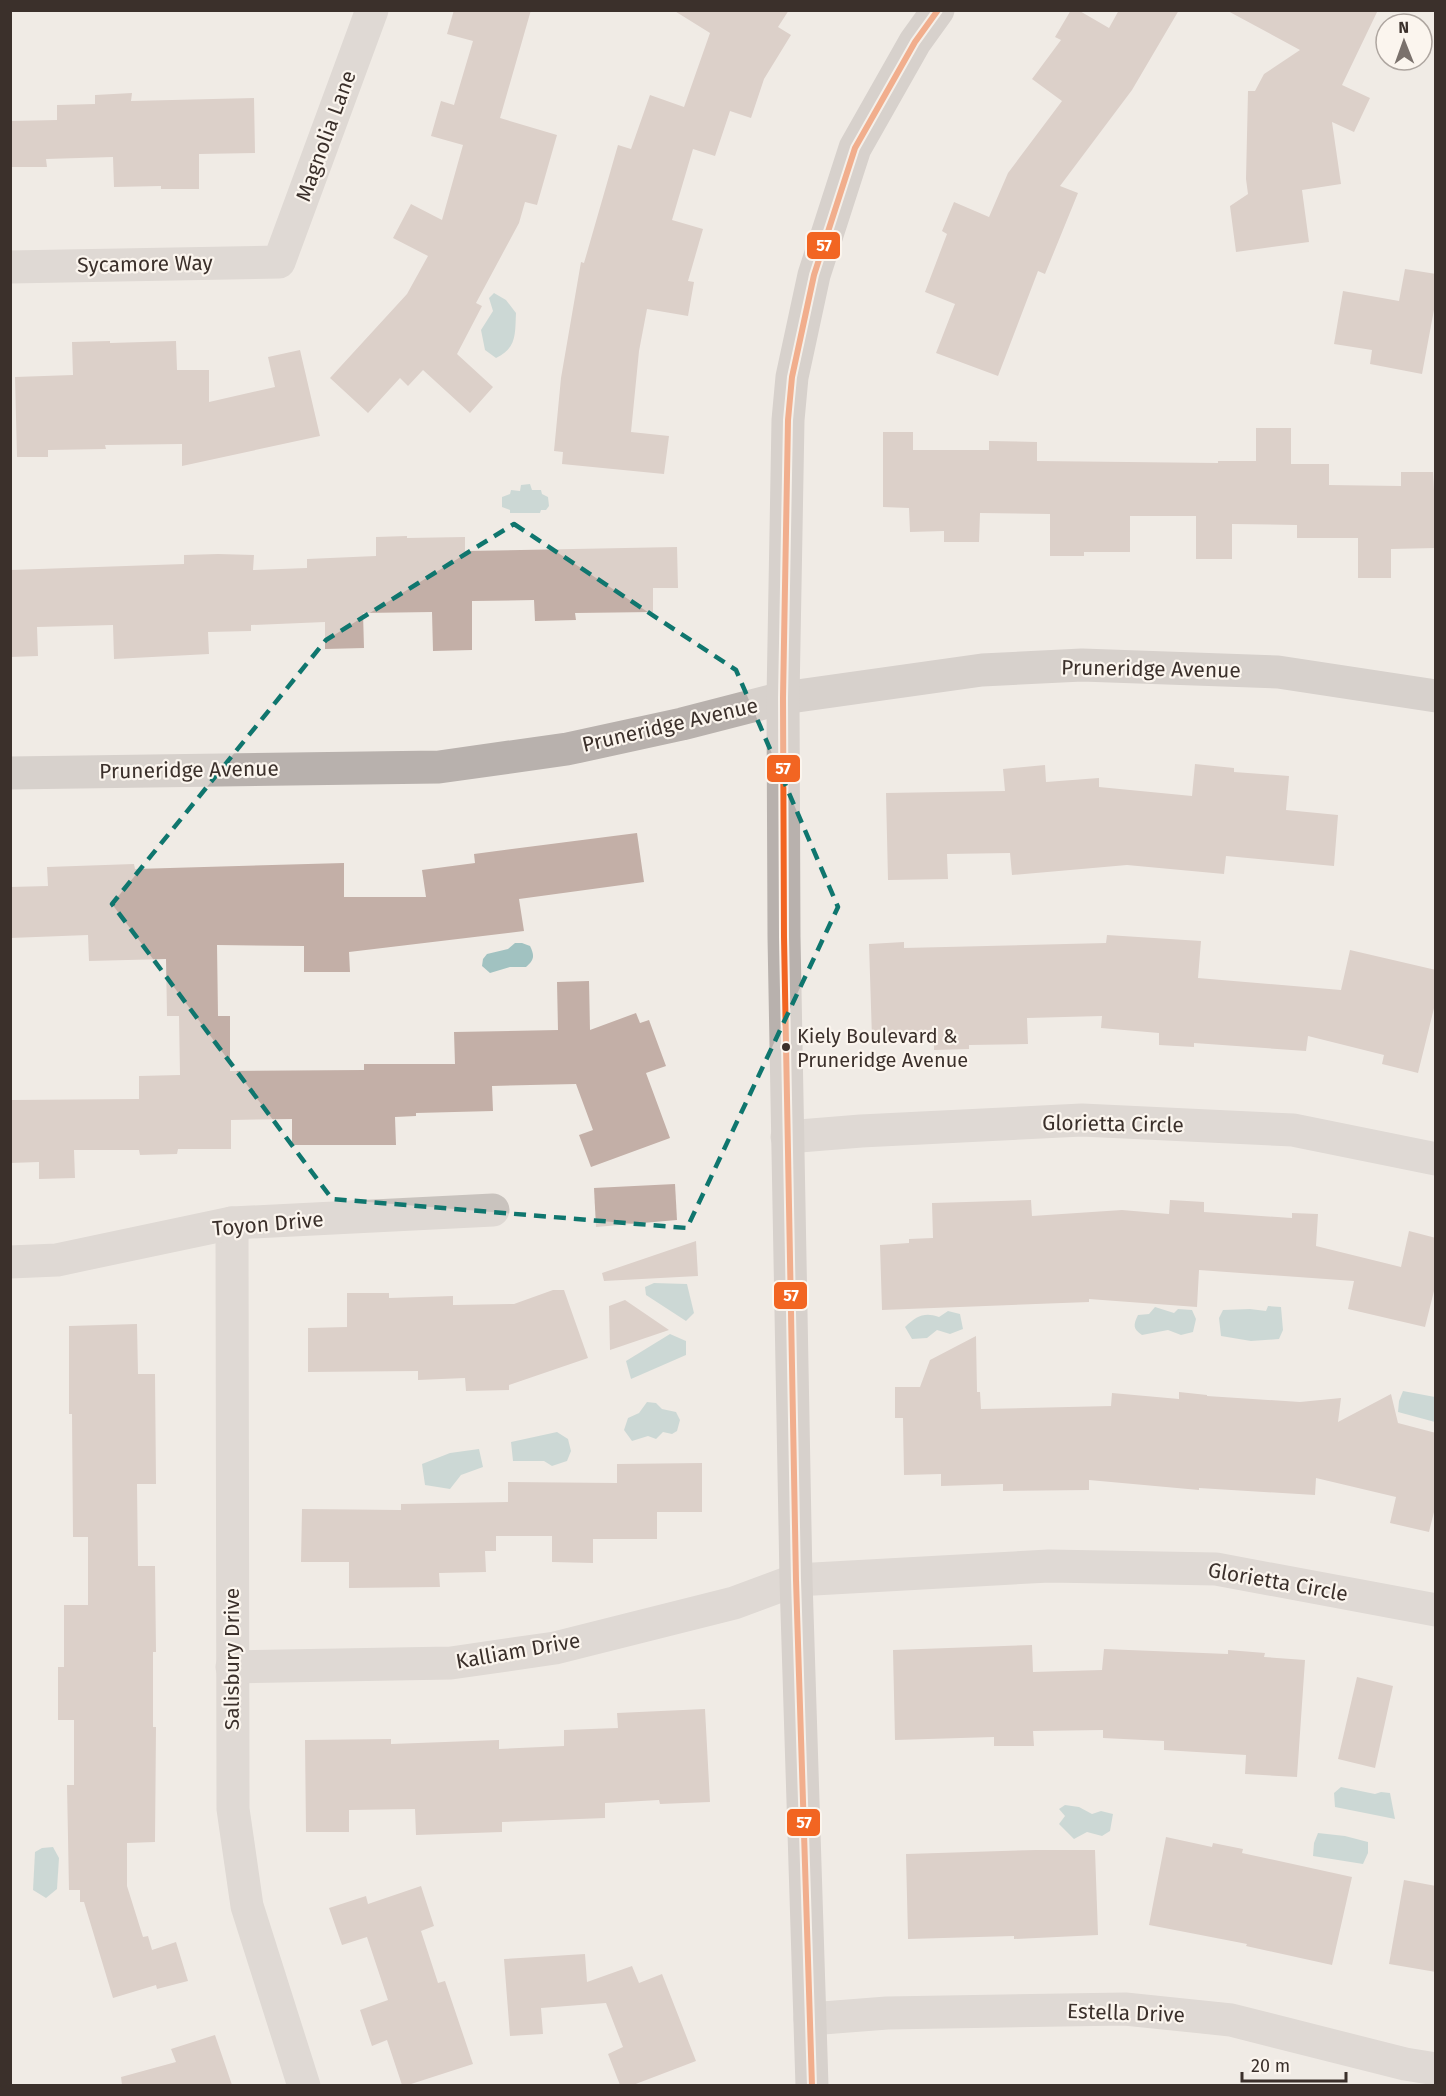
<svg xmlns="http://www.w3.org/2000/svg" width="1446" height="2096" font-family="'Fira Sans',sans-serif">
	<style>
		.water { fill: #a1c2c1 }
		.building { fill: #c3afa7 }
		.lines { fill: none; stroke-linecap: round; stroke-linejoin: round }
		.minor { stroke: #c9c3be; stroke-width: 33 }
		.major { stroke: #b8b1ad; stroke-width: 33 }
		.bus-1-casing { stroke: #fbf5ee; stroke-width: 10 }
		.bus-1 { stroke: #f26522; stroke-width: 6 }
		.marked { fill: none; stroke: #0f766e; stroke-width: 4.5; stroke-dasharray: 12 8; stroke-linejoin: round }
		.bus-dot { fill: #3b302b; stroke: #fbf5ee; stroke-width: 2 }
		.labels { text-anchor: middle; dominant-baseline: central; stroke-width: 4.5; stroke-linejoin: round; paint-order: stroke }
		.bus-label { font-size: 20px; fill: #3b302b; stroke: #fbf5ee; text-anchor: start }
		.street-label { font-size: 21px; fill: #3b302b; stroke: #fbf5ee }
		.line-badge { stroke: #fbf5ee; stroke-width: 2 }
		.badge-label { font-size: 16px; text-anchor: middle; font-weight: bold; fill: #fff }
	</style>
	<rect width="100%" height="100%" fill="#f0ebe5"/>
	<g class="water">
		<path d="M494,293L506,300L516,313C515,334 517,348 496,358L485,350L481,330L493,311L489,298Z"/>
		<polygon points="530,484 532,490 541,490 542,494 548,497 549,506 546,510 541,510 540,513 510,513 510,510 502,507 502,497 510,494 511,490 520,491 521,485"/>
		<path d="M515,943H522L530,946C535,956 534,960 526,967H510L490,973L482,966L483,959L487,954L508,949Z"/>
		<polygon points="654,1283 687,1284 694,1313 686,1321 646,1295 645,1287"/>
		<polygon points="1268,1306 1281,1307 1283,1330 1279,1339 1251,1341 1221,1336 1219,1318 1223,1310 1250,1309 1266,1311"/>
		<path d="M1155,1307L1174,1313L1178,1309L1192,1310L1196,1319L1193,1332L1181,1335L1168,1330L1142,1335C1133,1329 1133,1325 1138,1315L1149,1314Z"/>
		<path d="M948,1311L960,1314L963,1329L950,1334L937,1330L927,1338L912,1339L905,1327C917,1316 924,1312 939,1317Z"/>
		<polygon points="670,1334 686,1341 686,1355 631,1379 626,1361"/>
		<polygon points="1403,1391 1435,1397 1435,1422 1398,1412 1399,1401"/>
		<polygon points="647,1402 656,1403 662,1409 676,1412 680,1420 677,1431 672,1434 663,1432 656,1439 648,1436 632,1441 624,1430 628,1418 639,1413"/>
		<polygon points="557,1432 568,1439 571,1451 567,1461 552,1466 544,1461 513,1461 511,1442"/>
		<polygon points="479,1449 483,1467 461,1475 450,1489 425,1485 422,1464 450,1453"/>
		<polygon points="1341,1787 1375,1794 1381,1792 1390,1793 1395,1819 1335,1807 1334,1793"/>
		<polygon points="1065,1805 1079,1807 1092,1814 1101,1811 1113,1814 1110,1831 1102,1836 1087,1832 1074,1839 1059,1824 1065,1816 1059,1809"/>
		<polygon points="1318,1833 1345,1836 1368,1842 1368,1853 1363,1864 1313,1856 1314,1843"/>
		<polygon points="53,1847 59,1858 57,1889 46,1898 33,1890 35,1852 42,1848"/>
	</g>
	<g class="building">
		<polygon points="454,10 531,10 500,118 557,135 537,205 525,202 519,223 476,303 482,306 457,354 493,387 470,413 423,370 408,386 400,378 368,413 330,378 407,294 428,256 393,238 411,204 442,220 463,145 431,136 441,101 454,105 473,41 447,34"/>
		<polygon points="673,10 789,10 778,27 791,35 764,79 751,118 730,111 715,156 693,149 672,220 703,229 688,281 694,282 688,316 647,309 639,351 631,432 669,436 664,474 562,464 563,452 554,451 561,378 581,262 584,263 618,145 631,149 650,95 684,107 710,33"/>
		<polygon points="1071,10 1078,10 1109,28 1119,10 1179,10 1132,90 1060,186 1078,193 1045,274 1038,271 998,376 936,353 955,304 925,292 947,234 942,231 954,202 989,217 1008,173 1062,101 1032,79 1061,40 1055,37"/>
		<polygon points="1226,10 1378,10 1342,85 1370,98 1354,132 1332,122 1341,184 1302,190 1309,242 1236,252 1230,206 1248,194 1246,179 1248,91 1255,91 1264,74 1300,50"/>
		<polygon points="132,93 131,101 254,98 255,153 199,154 199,189 161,189 161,186 114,187 113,157 46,159 47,167 10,167 10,121 57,120 57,105 95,104 95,95"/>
		<polygon points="1405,269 1436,274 1436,299 1422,374 1370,364 1372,350 1334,344 1343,291 1399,301"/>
		<polygon points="110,341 110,343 176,341 177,370 209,370 209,402 275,387 268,357 300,350 320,436 182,466 182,444 105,445 106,449 48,450 48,457 17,457 15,377 73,375 72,342"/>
		<polygon points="1256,428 1291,428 1291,464 1329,464 1329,485 1401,486 1401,472 1433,472 1434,490 1436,490 1436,548 1391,549 1391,578 1358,578 1358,538 1297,538 1297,525 1232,524 1232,559 1196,559 1196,516 1130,516 1130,552 1084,552 1084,556 1050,556 1050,514 980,513 979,542 944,542 944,531 910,532 909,508 883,507 883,432 913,432 913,450 989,450 989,441 1037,442 1037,461 1218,463 1218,461 1256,461"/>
		<polygon points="407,536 407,538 465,537 465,551 677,547 678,588 653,588 653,612 575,613 576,620 535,621 534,600 472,601 472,650 433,651 432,612 363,613 364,648 325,649 325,622 251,625 251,631 208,632 209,654 114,659 113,625 37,627 38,656 10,657 10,570 184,564 184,555 218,554 254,555 253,570 307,568 307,559 376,556 376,537"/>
		<polygon points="1195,764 1234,768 1234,772 1289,776 1286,810 1338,815 1334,866 1226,856 1224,874 1127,865 1012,875 1010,853 947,854 948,879 888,880 886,793 1005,791 1003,769 1045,765 1046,782 1099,778 1099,787 1192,796"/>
		<polygon points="637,833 644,882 519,899 524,931 349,952 350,972 304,972 304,946 217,945 218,1016 230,1016 230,1071 364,1070 364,1064 455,1064 454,1032 558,1030 557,982 589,981 590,1030 636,1013 640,1023 649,1020 666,1066 646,1073 670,1138 591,1167 579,1135 593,1130 576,1084 492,1086 493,1111 416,1113 416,1116 395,1117 396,1145 292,1145 292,1119 231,1120 231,1149 178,1149 177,1154 140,1155 139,1150 74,1150 75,1178 39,1179 39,1162 10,1163 10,1100 139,1099 139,1076 180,1075 179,1016 167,1016 166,959 89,961 88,935 10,938 10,887 48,886 47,867 134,864 135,869 344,863 344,897 426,897 422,870 475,863 474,854"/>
		<polygon points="1107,935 1201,941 1198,978 1341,990 1350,950 1436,970 1436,1000 1418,1073 1382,1064 1384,1055 1308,1036 1306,1051 1194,1043 1194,1047 1159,1045 1159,1033 1101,1028 1102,1016 1027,1018 1028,1044 969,1045 969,1049 934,1050 934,1036 872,1038 869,944 904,942 904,948 1106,943"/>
		<polygon points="675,1184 677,1220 596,1227 594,1188"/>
		<polygon points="1031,1200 1032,1216 1122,1210 1169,1214 1170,1200 1204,1202 1204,1212 1292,1218 1292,1213 1318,1214 1316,1246 1401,1267 1409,1231 1436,1238 1436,1283 1425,1327 1348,1309 1354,1281 1199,1270 1197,1307 1089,1299 1089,1302 882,1310 880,1245 909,1243 909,1239 933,1238 932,1203"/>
		<polygon points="696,1241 698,1276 604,1281 602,1273"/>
		<polygon points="553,1290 564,1290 588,1358 509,1385 509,1390 466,1391 465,1378 418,1380 418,1371 308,1372 308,1328 347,1327 347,1293 389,1293 389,1298 453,1296 453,1305 514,1304"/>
		<polygon points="625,1300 669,1330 610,1350 609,1306"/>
		<polygon points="137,1324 138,1374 155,1374 156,1484 137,1484 138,1566 155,1566 156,1652 153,1652 153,1727 156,1727 155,1842 127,1843 127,1886 143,1937 148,1936 152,1950 176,1942 188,1981 157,1989 156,1985 113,1998 84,1902 80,1902 80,1890 69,1890 67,1785 74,1785 74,1720 58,1720 58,1667 64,1667 64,1605 88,1605 88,1537 73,1537 72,1414 69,1414 69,1326"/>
		<polygon points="976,1336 977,1392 980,1392 981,1409 1111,1406 1112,1393 1179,1399 1179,1392 1207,1395 1207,1396 1300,1402 1341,1398 1338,1422 1391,1394 1398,1423 1436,1433 1436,1504 1429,1532 1390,1523 1396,1497 1316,1478 1315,1495 1199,1488 1199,1490 1089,1480 1089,1490 1003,1491 1003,1484 941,1486 941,1474 904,1475 903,1418 895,1418 895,1387 920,1387 930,1360"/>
		<polygon points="702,1463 702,1512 657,1512 657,1539 593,1539 593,1563 552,1562 552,1536 496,1536 496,1551 485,1551 486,1572 439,1573 440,1587 349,1588 349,1562 301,1562 302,1509 401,1510 401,1504 508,1502 508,1482 617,1483 617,1464"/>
		<polygon points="1032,1645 1033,1672 1102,1670 1104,1649 1228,1654 1228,1650 1265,1653 1264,1657 1305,1660 1297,1777 1245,1774 1246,1755 1164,1750 1164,1741 1103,1738 1103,1730 1033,1731 1034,1746 994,1746 994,1737 895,1740 893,1650"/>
		<polygon points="1357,1677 1393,1686 1375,1768 1338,1759"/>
		<polygon points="705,1709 710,1802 660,1804 659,1800 605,1803 605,1818 502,1822 502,1832 416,1835 415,1809 349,1810 349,1832 306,1832 305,1740 391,1739 391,1744 499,1740 499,1749 564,1746 564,1730 618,1728 617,1713"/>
		<polygon points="1166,1837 1212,1847 1213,1843 1243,1849 1242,1853 1352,1877 1332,1965 1246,1946 1247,1944 1149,1925"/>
		<polygon points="1036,1850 1095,1850 1098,1935 1014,1939 1014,1936 908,1939 906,1854"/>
		<polygon points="1404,1880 1436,1886 1436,1972 1389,1964"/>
		<polygon points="421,1886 434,1926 421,1931 438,1983 445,1981 473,2064 408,2085 402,2085 387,2040 372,2046 360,2010 388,2000 367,1937 342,1945 329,1908 366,1896 368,1904"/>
		<polygon points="585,1954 587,1982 632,1966 639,1983 662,1974 696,2061 633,2085 620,2085 608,2054 623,2047 606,2003 541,2008 543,2034 510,2036 504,1959"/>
		<polygon points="215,2035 232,2085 122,2085 121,2077 176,2062 171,2049"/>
	</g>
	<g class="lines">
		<g class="minor">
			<polyline points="10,267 279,262 372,10"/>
			<polyline points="787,1137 861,1131 1082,1120 1293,1130 1436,1159"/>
			<polyline points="232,1223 233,1809 247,1906 304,2086"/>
			<polyline points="10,1262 57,1260 232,1223 493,1210"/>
			<polyline points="232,1667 451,1663 555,1648 734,1603 796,1580 1049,1566 1216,1569 1436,1610"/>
			<polyline points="810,2019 887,2013 1125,2009 1231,2020 1405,2064 1436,2069"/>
		</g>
		<g class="major">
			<polyline points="10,773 439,767 567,749 682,724 783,698 982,670 1082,665 1278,672 1436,696"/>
			<polyline points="812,2086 796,1580 784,937 783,698 788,420 792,377 814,275 855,148 915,42 938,10"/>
		</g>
		<g class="bus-1-casing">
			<polyline id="bus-1" points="812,2086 796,1580 784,937 783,698 788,420 792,377 814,275 855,148 915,42 938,10"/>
		</g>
		<use href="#bus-1" class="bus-1"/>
	</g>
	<path d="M0 0H1446V2096H0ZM514,524L736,670L838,907L687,1228L332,1199L112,904L326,640Z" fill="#f0ebe5" fill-opacity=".55" fill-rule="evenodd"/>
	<path class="marked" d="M514,524L736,670L838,907L687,1228L332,1199L112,904L326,640Z"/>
	<circle class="bus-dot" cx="786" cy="1047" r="5"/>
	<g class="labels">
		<g class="bus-label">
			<text x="797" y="1036">Kiely Boulevard &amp;<tspan x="797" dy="24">Pruneridge Avenue</tspan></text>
		</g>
		<g class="street-label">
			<text transform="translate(326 136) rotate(-70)">Magnolia Lane</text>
			<text transform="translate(145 264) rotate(-1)">Sycamore Way</text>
			<text transform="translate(1151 669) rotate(1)">Pruneridge Avenue</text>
			<text transform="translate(670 725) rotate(-13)">Pruneridge Avenue</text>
			<text transform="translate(189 770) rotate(-1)">Pruneridge Avenue</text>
			<text transform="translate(1113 1124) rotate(1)">Glorietta Circle</text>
			<text transform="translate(268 1224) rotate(-5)">Toyon Drive</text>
			<text transform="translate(1278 1582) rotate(10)">Glorietta Circle</text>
			<text transform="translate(518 1651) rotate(-10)">Kalliam Drive</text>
			<text transform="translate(232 1659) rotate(-90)">Salisbury Drive</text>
			<text transform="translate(1126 2013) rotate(2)">Estella Drive</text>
		</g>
	</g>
	<g class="line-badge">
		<rect x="806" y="231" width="35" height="29" rx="6" fill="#f26522"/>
		<rect x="766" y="754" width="35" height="29" rx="6" fill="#f26522"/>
		<rect x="773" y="1281" width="35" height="29" rx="6" fill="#f26522"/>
		<rect x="786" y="1808" width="35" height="29" rx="6" fill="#f26522"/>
	</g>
	<g class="badge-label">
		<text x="824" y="251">57</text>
		<text x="783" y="774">57</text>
		<text x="791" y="1301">57</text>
		<text x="804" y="1828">57</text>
	</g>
	<rect width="1446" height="2096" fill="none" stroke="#3b302b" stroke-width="24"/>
	<g transform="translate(1404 42) rotate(359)"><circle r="28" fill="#fbf5ee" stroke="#aea6a0" stroke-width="1.5"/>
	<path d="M0-4.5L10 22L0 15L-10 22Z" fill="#7a716c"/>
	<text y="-9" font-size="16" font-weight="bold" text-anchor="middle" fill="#3b302b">N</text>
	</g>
	<path d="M1242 2072v9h104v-9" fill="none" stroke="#3b302b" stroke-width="3"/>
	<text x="1251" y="2072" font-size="18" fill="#3b302b" stroke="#fbf5ee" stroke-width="4.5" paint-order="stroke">20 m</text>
</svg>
